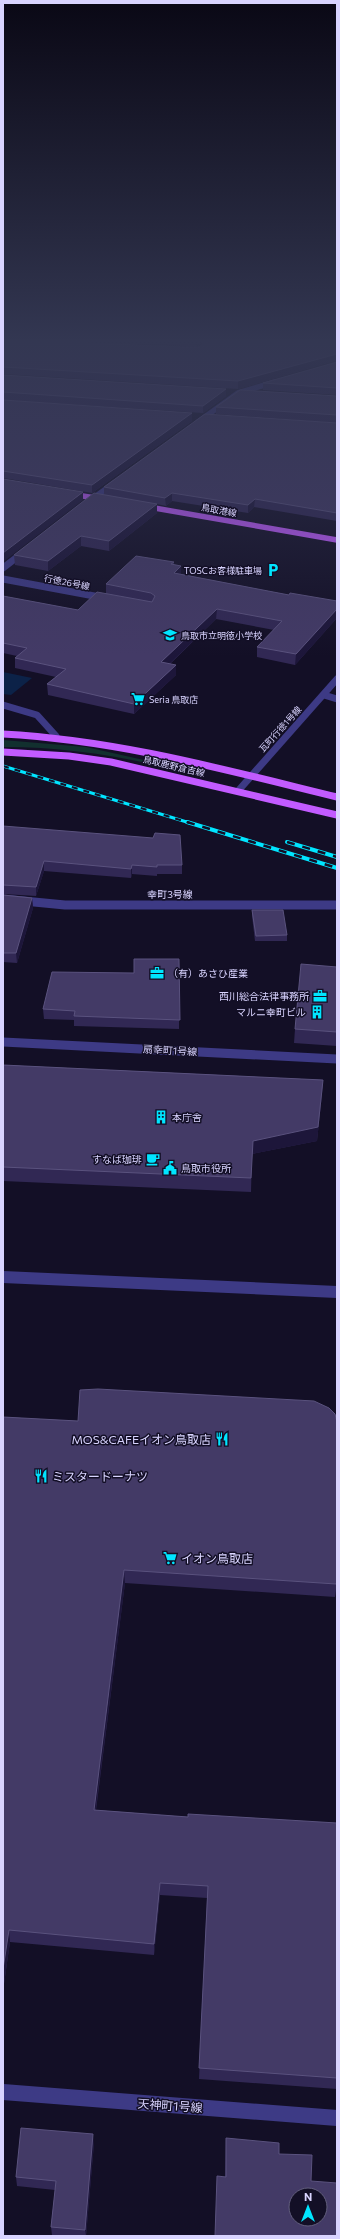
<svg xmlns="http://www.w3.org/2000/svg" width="340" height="2239" font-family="Commissioner,'Noto Sans JP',sans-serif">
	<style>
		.green { fill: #12302f }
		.water { fill: #0c2248 }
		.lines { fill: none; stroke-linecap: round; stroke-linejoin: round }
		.minor-far4 { stroke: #3d3a85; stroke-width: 5.5 }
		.minor-far3 { stroke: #3d3a85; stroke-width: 7 }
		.minor-far2 { stroke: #3d3a85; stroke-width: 9 }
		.minor-far1 { stroke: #3d3a85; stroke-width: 12 }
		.minor { stroke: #3d3a85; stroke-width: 16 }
		.major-far1 { stroke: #c25bff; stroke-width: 5.5 }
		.major { stroke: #c25bff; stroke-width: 7 }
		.rail-far1-casing { stroke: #00e5ff; stroke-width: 3 }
		.rail-casing { stroke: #00e5ff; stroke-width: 4 }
		.rail-far1 { stroke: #130f26; stroke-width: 2; stroke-dasharray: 6; stroke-linecap: butt }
		.rail { stroke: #130f26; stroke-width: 2.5; stroke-dasharray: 8; stroke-linecap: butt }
		.wall { fill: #312854 }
		.shaded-wall { fill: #1d163a }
		.building { fill: #433a66; stroke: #5a527e; fill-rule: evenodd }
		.labels { text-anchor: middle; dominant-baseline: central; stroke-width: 3; stroke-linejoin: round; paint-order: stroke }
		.far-street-label { font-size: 9px; fill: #d9d4ff; stroke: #130f26 }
		.far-poi-label { font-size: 9px; fill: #d9d4ff; stroke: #130f26; text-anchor: start }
		.street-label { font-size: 10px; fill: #d9d4ff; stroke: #130f26 }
		.poi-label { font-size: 10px; fill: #d9d4ff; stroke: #130f26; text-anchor: start }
		.near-poi-label { font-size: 12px; fill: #d9d4ff; stroke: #130f26; text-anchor: start }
		.near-street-label { font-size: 12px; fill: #d9d4ff; stroke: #130f26 }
	</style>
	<rect width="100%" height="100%" fill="#130f26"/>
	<path class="green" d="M3,740L86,747L175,767L173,769C116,755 61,747 3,747Z"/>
	<polygon class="water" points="3,672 32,678 11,695 3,694"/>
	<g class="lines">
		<g class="minor-far4">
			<polyline points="198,422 238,393 275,382"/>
			<polyline points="88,502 114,483"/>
		</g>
		<g class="minor-far3">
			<polyline points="3,568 25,551"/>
			<polyline points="3,579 105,598"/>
			<polyline points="324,695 337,699"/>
			<polyline points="3,705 37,715 56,736"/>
			<polyline points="238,791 337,679"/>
		</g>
		<g class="minor-far2">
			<polyline points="3,899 65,905 337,905"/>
			<polyline points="3,1042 337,1059"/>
		</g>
		<polyline class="minor-far1" points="3,1277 337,1292"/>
		<polyline class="minor" points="3,2092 337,2118"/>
		<g class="major-far1">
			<polyline points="70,494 102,499"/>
			<polyline points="143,506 337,540"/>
		</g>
		<g class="major">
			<path d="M3,734C117,740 226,770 337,797"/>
			<polyline points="3,752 69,756 111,762 337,815"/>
		</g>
		<g class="rail-far1-casing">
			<polyline id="rail-far1" points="3,766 190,823"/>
		</g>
		<g class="rail-casing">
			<g id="rail">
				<polyline points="187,822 337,868"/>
				<polyline points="287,842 337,857"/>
			</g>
		</g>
		<use href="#rail-far1" class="rail-far1"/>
		<use href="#rail" class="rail"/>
	</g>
	<g class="wall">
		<polygon points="128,343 200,343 196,346"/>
		<polygon points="337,343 337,360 238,389 3,374 3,344 182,347"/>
		<polygon points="337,362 337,395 263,390 263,383"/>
		<polygon points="3,375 226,396 203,413 3,400"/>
		<polygon points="337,396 337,423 216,414 216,407"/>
		<polygon points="3,400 192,421 92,493 3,478"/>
		<polygon points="337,423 337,521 254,507 248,513 172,501 166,506 157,504 157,513 109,551 81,546 48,571 15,565 14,555 104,494 104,487"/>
		<polygon points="174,562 174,565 181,566 181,574 289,595 337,601 337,618 295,665 257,657 257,647 274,630 216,619 170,664 176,675 134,714 48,695 47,684 56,677 15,668 15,658 17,656 3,653 3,596 78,610 127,598 106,594 106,584"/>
		<polygon points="3,826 182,865 182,874 157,874 157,876 132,874 131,878 44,871 36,896 3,894"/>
		<polygon points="3,895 32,898 33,908 17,963 3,962"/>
		<polygon points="252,910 287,935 287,941 255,941 252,916"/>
		<polygon points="179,959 179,1029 74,1026 74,1020 44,1019 43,1009 134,973"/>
		<polygon points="337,967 337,1046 294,1043 295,1029"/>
		<polygon points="3,1065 323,1080 322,1094 317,1141 252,1154 251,1192 3,1181"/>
		<polygon points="314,1401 337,1586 335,1597 125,1583 96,1810 188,1817 337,1823 337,2089 199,2079 207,1898 160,1895 154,1955 10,1942 3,1991 3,1417 78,1421"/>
		<polygon points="226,2138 279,2154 311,2181 225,2177"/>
		<polygon points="94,2143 86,2236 64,2236 52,2235 51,2227 55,2190 17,2186 16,2177"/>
	</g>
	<g class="shaded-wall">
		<polygon points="196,343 200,343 196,346"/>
		<polygon points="337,354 337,360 238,389 238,381"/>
		<polygon points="226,389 226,396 203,413 203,406"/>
		<polygon points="192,413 192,421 92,493 92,485"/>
		<polygon points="83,492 83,500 3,562 3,553"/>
		<polygon points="172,493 172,501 166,506 165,498"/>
		<polygon points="255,499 254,507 248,513 248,505"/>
		<polygon points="157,504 157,513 109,551 109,541"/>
		<polygon points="81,536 81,546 48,571 48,561"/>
		<polygon points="181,566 181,575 174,573"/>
		<polygon points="217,609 216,619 161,672 161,662"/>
		<polygon points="337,609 337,618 295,665 296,654"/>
		<polygon points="176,665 176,675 134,714 134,704"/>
		<polygon points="44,861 44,871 36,896 36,887"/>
		<polygon points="132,865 132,874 131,878 131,869"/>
		<polygon points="32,898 33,908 17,963 16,953"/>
		<polygon points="323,1080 322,1094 317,1141 252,1154 253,1141"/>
		<polygon points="124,1570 125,1583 94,1822 94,1810"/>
		<polygon points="337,1581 337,1586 335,1597"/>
		<polygon points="160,1883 160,1895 154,1955 154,1944"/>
		<polygon points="9,1930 10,1942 3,1991 3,1969"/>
		<polygon points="93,2134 94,2143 86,2236 85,2230"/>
	</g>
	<g class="building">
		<polygon points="6,343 88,343 182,347 200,347 204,343 337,343 337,354 238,381 3,367 3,344 5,344"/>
		<polygon points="337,362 337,388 263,383"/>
		<polygon points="3,375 226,389 203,406 3,392"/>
		<polygon points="240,390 337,396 337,415 216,407"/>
		<polygon points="3,400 192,413 92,485 3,471"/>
		<polygon points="205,414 337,423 337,513 255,499 248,505 172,493 165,498 104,487"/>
		<polygon points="3,479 83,492 3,553"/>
		<polygon points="94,493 157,504 109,541 81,536 48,561 14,555"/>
		<polygon points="136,556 174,562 171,564 181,566 174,573 289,595 290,593 337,601 337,609 296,654 257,647 282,621 217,609 161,662 176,665 134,704 47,684 66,669 15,658 27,648 3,643 3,596 78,610 97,592 152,602 155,596 151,593 106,584"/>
		<polygon points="3,826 153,838 155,833 180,835 182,865 157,865 157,867 132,865 131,869 44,861 36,887 3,885"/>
		<polygon points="3,895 32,898 16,953 3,953"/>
		<polygon points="252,910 283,910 287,935 256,936"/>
		<polygon points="134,959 179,959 180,1020 74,1016 75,1011 43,1009 52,972 134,973"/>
		<polygon points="301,964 337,967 337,1032 295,1029"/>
		<polygon points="3,1065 323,1080 318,1127 253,1141 251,1178 3,1167"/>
		<polygon points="98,1389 314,1401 329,1408 335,1414 337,1422 337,1581 336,1584 124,1570 94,1810 188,1817 188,1814 337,1823 337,2078 199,2068 208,1886 160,1883 154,1944 9,1930 3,1969 3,1417 78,1421 80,1390"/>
		<polygon points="21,2128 93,2134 85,2230 51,2227 56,2181 16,2177"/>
		<path d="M226,2138L279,2143V2154L312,2155L311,2181L337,2183V2236H215L217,2176L226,2177ZM296,2195H320V2219H296Z"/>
	</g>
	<linearGradient id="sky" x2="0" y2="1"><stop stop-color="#0a0815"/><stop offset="0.52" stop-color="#333752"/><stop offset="1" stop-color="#333752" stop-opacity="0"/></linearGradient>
	<rect width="340" height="656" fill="url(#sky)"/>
	<defs>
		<g id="parking-bare" transform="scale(1.08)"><path d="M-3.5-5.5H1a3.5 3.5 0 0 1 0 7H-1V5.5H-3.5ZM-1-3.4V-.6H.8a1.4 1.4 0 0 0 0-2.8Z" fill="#00e5ff" stroke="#130f26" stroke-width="2.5" paint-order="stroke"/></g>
		<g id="school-bare" transform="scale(1.08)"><path d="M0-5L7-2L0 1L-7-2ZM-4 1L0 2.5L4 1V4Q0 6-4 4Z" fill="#00e5ff" stroke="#130f26" stroke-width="2.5" paint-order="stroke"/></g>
		<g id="supermarket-bare" transform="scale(1.08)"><path d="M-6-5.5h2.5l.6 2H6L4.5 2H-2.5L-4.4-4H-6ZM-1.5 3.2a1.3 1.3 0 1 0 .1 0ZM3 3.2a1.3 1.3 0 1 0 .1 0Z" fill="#00e5ff" stroke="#130f26" stroke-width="2.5" paint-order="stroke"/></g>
		<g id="office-bare" transform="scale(1.08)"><path d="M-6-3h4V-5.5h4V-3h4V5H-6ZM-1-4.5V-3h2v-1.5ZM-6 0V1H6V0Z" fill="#00e5ff" stroke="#130f26" stroke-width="2.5" paint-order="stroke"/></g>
		<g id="building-bare" transform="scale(1.08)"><path d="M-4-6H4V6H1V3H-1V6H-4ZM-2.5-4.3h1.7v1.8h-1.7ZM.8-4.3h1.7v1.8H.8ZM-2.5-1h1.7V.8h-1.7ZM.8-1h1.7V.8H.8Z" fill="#00e5ff" stroke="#130f26" stroke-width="2.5" paint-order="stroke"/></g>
		<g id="cafe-bare" transform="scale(1.08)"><path d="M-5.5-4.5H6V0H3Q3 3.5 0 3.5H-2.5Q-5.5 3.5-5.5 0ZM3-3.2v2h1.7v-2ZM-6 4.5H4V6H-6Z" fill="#00e5ff" stroke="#130f26" stroke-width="2.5" paint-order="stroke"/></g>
		<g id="civic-bare" transform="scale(1.08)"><path d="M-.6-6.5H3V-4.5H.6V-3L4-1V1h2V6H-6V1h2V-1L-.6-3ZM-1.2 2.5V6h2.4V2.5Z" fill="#00e5ff" stroke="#130f26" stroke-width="2.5" paint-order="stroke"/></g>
		<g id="restaurant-bare" transform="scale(1.08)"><path d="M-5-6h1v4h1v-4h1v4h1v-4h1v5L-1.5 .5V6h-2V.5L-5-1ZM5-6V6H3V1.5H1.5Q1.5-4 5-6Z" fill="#00e5ff" stroke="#130f26" stroke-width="2.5" paint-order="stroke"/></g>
	</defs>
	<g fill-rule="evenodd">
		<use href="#parking-bare" x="273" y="570"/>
		<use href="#school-bare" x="170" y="635"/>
		<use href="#supermarket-bare" x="138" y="699"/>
		<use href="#office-bare" x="157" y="973"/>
		<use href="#office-bare" x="320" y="996"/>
		<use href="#building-bare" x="317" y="1012"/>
		<use href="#building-bare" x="161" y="1117"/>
		<use href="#cafe-bare" x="153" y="1159"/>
		<use href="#civic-bare" x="170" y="1168"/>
		<use href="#restaurant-bare" x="222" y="1439"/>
		<use href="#restaurant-bare" x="41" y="1476"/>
		<use href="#supermarket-bare" x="170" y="1558"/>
	</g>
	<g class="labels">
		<g class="far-street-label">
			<text transform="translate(219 510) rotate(10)">鳥取港線</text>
			<text transform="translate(67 582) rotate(11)">行徳26号線</text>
			<text transform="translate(280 729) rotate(-48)">瓦町行徳1号線</text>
			<text transform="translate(174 766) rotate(13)">鳥取鹿野倉吉線</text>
		</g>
		<g class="far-poi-label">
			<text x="262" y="570" text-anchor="end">TOSCお客様駐車場</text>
			<text x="181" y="635">鳥取市立明徳小学校</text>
			<text x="149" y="699">Seria 鳥取店</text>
		</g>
		<g class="street-label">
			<text x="170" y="894">幸町3号線</text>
			<text transform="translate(170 1050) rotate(3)">扇幸町1号線</text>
		</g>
		<g class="poi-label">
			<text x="168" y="973">（有）あさひ産業</text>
			<text x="309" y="996" text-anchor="end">西川総合法律事務所</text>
			<text x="306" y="1012" text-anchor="end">マルニ幸町ビル</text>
			<text x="172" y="1117">本庁舎</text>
			<text x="142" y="1159" text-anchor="end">すなば珈琲</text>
			<text x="181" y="1168">鳥取市役所</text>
		</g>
		<g class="near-poi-label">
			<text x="211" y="1439" text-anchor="end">MOS&amp;CAFEイオン鳥取店</text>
			<text x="52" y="1476">ミスタードーナツ</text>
			<text x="181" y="1558">イオン鳥取店</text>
		</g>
		<g class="near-street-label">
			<text transform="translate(170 2105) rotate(4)">天神町1号線</text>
		</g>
	</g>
	<rect width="340" height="2239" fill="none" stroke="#d9d4ff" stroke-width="8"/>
	<g transform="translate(308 2207)"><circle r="19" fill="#130f26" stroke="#625e7d"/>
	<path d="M0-3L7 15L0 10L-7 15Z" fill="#00e5ff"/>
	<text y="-6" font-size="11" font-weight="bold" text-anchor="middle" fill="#d9d4ff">N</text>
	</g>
</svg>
